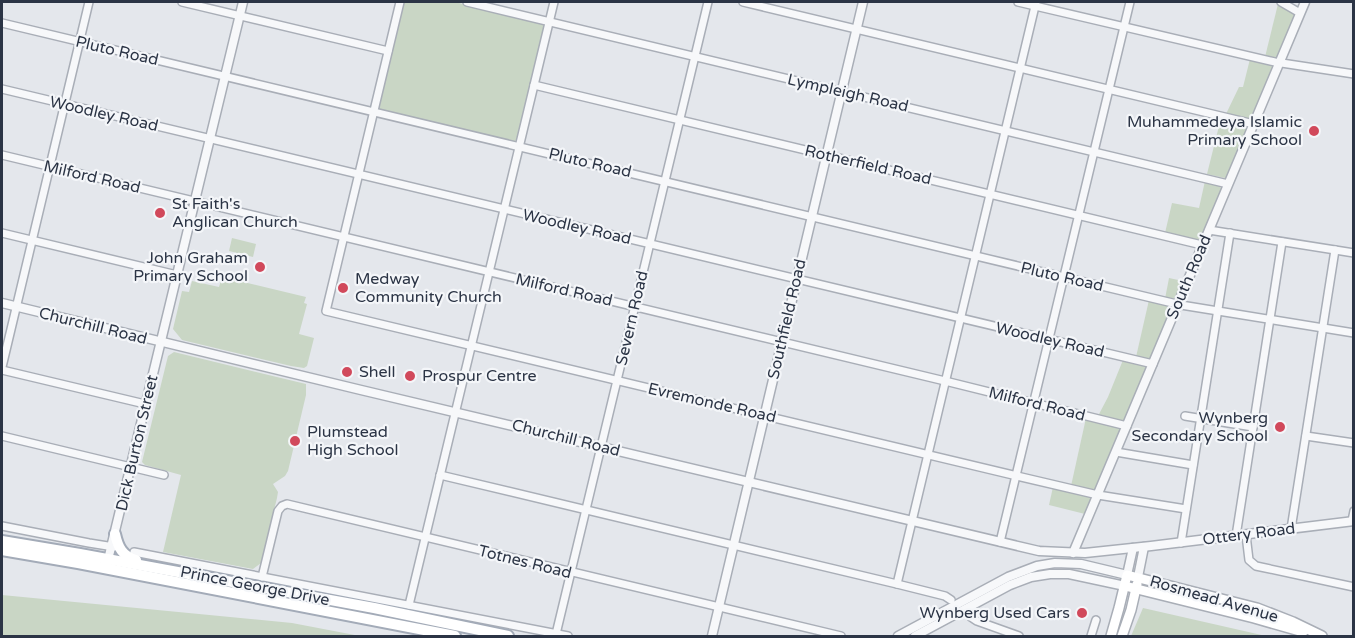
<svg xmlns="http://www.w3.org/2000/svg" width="1355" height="638" font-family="'Varela Round',sans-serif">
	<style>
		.green { fill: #c9d6c5 }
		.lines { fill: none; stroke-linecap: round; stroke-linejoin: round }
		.minor-casing { stroke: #a9aeb7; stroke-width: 10 }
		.tertiary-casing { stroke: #a9aeb7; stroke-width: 11 }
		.secondary-casing { stroke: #a9aeb7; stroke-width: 12 }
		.primary-casing { stroke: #a3abb8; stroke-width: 14 }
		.minor { stroke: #f7f8fa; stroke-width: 7 }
		.tertiary { stroke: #f7f8fa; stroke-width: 8 }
		.secondary { stroke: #fff; stroke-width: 9 }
		.primary { stroke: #fff; stroke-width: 10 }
		.poi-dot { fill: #d1495b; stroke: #f4f6f9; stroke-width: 2 }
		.labels { text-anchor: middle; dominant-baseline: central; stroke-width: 4.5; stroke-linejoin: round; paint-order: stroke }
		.street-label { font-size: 16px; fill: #2b3445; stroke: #f4f6f9 }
		.poi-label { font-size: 16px; fill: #2b3445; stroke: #f4f6f9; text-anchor: start }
	</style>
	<rect width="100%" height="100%" fill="#e4e7ec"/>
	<g class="green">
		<polygon points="401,2 455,2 541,23 544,26 545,31 517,140 512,142 375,109"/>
		<polygon points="1278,4 1295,14 1277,59 1265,57"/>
		<polygon points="1250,59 1273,66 1251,119 1249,120 1226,114 1239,87 1243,87"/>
		<polygon points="1221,118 1246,126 1247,128 1227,177 1225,178 1207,174"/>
		<polygon points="1205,181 1220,185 1221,189 1202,236 1196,241 1165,233 1172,203 1199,208"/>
		<polygon points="232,238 256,244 253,257 229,251"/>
		<polygon points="222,277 306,297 304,303 307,304 299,334 314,338 307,366 304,368 291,366 182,340 173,329 182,291 189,292 192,281 219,287"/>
		<polygon points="1169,278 1183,281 1177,297 1170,300 1165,299"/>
		<polygon points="1149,300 1168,305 1170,310 1151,358 1148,360 1136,357"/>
		<polygon points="174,352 306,384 306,395 288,471 285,476 273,484 278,492 277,498 261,563 253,569 163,552 181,475 145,465 142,462 168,356"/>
		<polygon points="1123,360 1145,365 1147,368 1124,422 1098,416 1108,397"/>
		<polygon points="1086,418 1121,428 1095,492 1071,486"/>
		<polygon points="1053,487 1092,497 1085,514 1049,505"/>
		<polygon points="2,595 292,623 360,636 2,636"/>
		<polygon points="1143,608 1266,636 1131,636"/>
	</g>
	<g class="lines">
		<g class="minor-casing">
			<g id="minor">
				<polyline points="182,2 388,51"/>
				<polyline points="400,2 326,311 1017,476 1098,495 1186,509"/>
				<polyline points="467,2 1228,184"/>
				<polyline points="743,2 1254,124"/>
				<polyline points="1018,2 1275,62 1354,74"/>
				<polyline points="1281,2 1300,13"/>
				<polyline points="2,23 1181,305 1354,333"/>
				<polyline points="534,85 1202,245"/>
				<polyline points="2,89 1153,364"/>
				<polyline points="2,155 945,381 1127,426"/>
				<polyline points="1209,230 1354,253"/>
				<polyline points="2,233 177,275"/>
				<polyline points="2,367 89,2"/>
				<polyline points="2,370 145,404"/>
				<polyline points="1185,416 1253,427"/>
				<polyline points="2,436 164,475"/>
				<polyline points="1306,436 1354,443"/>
				<polyline points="1116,452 1193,465"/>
				<polyline points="440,475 897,584 945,596 951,600"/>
				<polyline points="1352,521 1354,511"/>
				<polyline points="2,526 89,543 114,547"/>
				<polyline points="1291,529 1335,250"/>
				<polyline points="1246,535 1249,560 1256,566 1354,587"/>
				<polyline points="1236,536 1282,242"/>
				<polyline points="1000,542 1130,2"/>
				<polyline points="1181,543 1230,233"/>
				<polyline points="134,552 568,636"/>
				<polyline points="262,577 278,511 282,506 287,504 841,636"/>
				<polyline points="897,584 1036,2"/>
				<polyline points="409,605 554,2"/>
				<polyline points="965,609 971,617 977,621 1019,636"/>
				<polyline points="556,634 708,2"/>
				<polyline points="1091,636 1096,620"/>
			</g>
		</g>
		<g class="tertiary-casing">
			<g id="tertiary">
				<polyline points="2,303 361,390 1039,551 1085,553 1151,546 1354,521"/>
				<polyline points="1073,553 1305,2"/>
				<polyline points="107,564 243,2"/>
				<polyline points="1138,577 1144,547"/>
				<polyline points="712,636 863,2"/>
				<polyline points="898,636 1008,577 1037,566 1055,563 1081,564 1127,575 1133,548"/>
				<polyline points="915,636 1010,585 1031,577 1050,574 1069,574 1125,586"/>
			</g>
		</g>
		<g class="secondary-casing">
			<g id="secondary">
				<polyline points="1125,586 1254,618 1303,632"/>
				<polyline points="1111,636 1119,608 1127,575 1257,608 1293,622 1322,636"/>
				<polyline points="1122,636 1131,610 1137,584"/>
			</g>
		</g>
		<g class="primary-casing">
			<g id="primary">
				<path d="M115,534C118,547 122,556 136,560"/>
				<polyline points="2,541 80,554 374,608 508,636"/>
				<polyline points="2,550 78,563 455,636"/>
			</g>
		</g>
		<use href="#minor" class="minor"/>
		<use href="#tertiary" class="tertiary"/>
		<use href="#secondary" class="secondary"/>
		<use href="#primary" class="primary"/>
	</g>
	<g class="poi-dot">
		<circle cx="1314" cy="131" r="6"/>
		<circle cx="160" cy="213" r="6"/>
		<circle cx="260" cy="267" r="6"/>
		<circle cx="343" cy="288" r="6"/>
		<circle cx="347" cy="372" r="6"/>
		<circle cx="410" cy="376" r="6"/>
		<circle cx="1280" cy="427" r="6"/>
		<circle cx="295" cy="441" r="6"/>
		<circle cx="1082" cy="613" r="6"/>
	</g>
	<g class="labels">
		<g class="street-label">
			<text transform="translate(117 51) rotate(13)">Pluto Road</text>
			<text transform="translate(848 93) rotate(13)">Lympleigh Road</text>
			<text transform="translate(104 114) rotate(13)">Woodley Road</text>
			<text transform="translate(590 163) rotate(13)">Pluto Road</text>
			<text transform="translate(868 165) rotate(13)">Rotherfield Road</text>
			<text transform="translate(92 177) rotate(13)">Milford Road</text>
			<text transform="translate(577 227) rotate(13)">Woodley Road</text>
			<text transform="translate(1062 277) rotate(13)">Pluto Road</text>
			<text transform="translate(1189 277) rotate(-67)">South Road</text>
			<text transform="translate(564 290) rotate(13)">Milford Road</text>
			<text transform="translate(632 318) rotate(-77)">Severn Road</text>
			<text transform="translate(787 319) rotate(-77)">Southfield Road</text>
			<text transform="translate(93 326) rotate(14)">Churchill Road</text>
			<text transform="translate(1050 340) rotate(13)">Woodley Road</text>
			<text transform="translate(712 403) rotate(13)">Evremonde Road</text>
			<text transform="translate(1037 404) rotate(14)">Milford Road</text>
			<text transform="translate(566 438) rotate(14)">Churchill Road</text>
			<text transform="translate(137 443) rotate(-77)">Dick Burton Street</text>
			<text transform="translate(1249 534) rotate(-7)">Ottery Road</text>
			<text transform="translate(525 562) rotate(14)">Totnes Road</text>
			<text transform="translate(255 586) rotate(11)">Prince George Drive</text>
			<text transform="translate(1214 599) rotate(16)">Rosmead Avenue</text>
		</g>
		<g class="poi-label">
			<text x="1302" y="122" text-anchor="end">Muhammedeya Islamic<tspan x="1302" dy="18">Primary School</tspan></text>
			<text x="172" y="204">St Faith's<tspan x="172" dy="18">Anglican Church</tspan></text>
			<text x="248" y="258" text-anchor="end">John Graham<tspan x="248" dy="18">Primary School</tspan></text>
			<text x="355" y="279">Medway<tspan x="355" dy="18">Community Church</tspan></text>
			<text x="359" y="372">Shell</text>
			<text x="422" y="376">Prospur Centre</text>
			<text x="1268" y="418" text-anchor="end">Wynberg<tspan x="1268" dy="18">Secondary School</tspan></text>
			<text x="307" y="432">Plumstead<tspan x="307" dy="18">High School</tspan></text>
			<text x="1070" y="613" text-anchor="end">Wynberg Used Cars</text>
		</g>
	</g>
	<rect width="1355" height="638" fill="none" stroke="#2b3445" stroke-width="6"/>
</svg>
